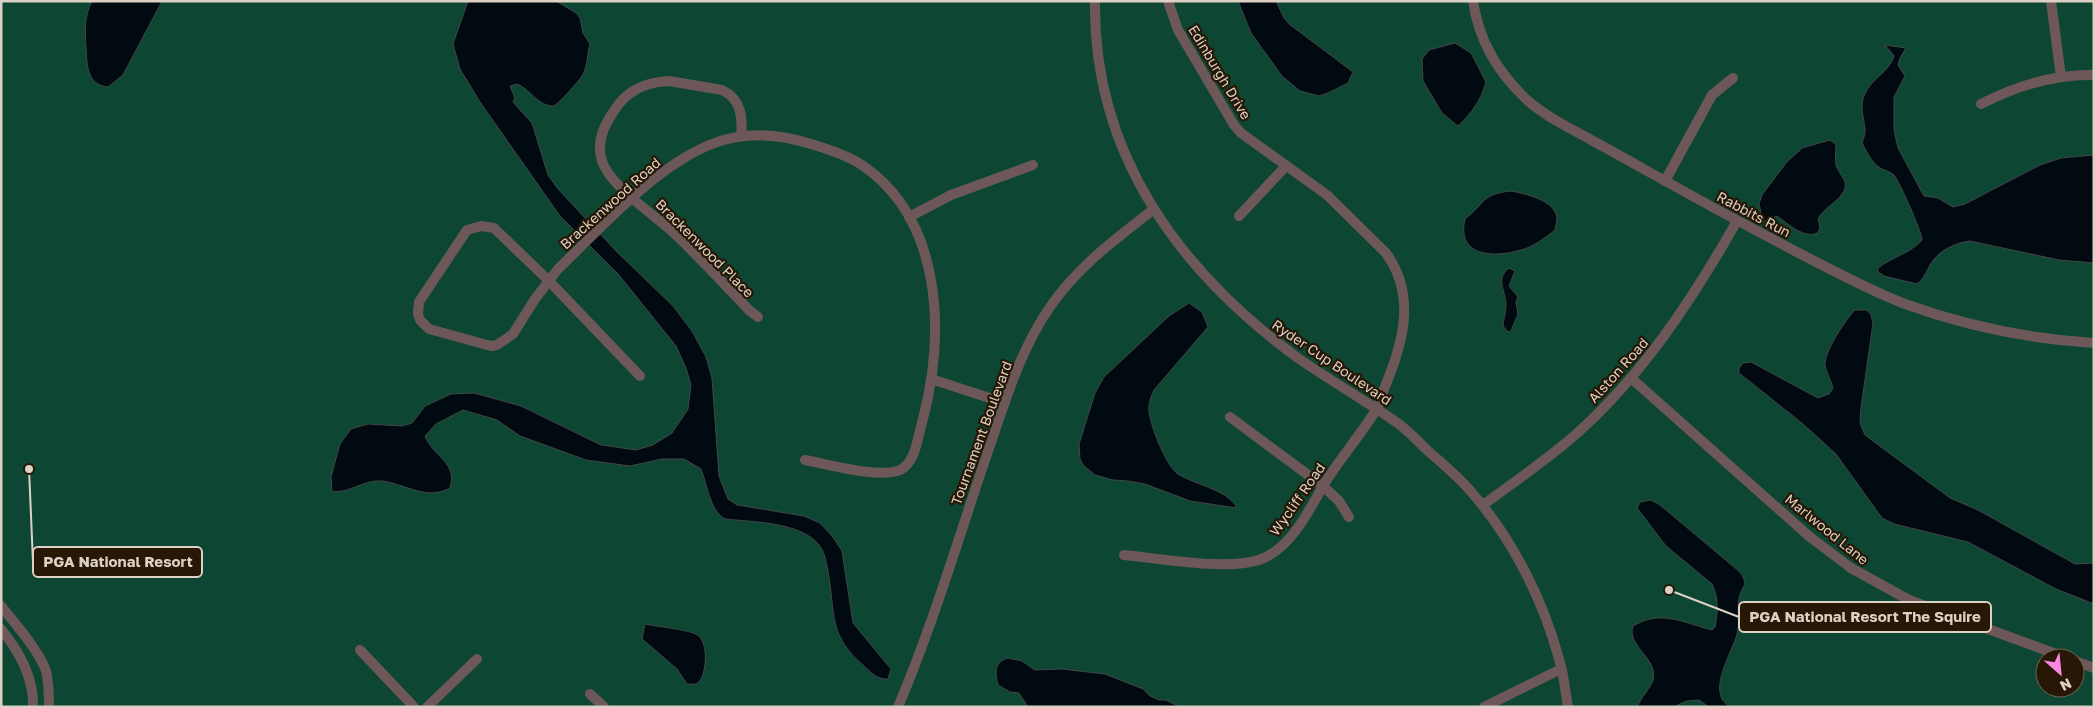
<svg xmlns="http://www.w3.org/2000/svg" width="2095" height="708" font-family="'Golos Text',sans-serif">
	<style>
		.green { fill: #0d4632; fill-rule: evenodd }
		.water { fill: #000a10; stroke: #424647 }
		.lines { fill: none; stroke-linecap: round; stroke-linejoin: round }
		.minor { stroke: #6e5759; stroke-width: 10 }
		.labels { text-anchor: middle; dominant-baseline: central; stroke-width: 4.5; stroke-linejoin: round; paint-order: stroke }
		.street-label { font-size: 14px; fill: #ddd1c6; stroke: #271705 }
		.leader { fill: none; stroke: #ddd1c6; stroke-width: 2 }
		.callout-dot { fill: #ddd1c6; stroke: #271705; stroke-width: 2 }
		.callout { fill: #271705; stroke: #ddd1c6; stroke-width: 2 }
		.callout-label { font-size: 15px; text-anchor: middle; font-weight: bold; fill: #ddd1c6 }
	</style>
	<rect width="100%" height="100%" fill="#271705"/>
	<path class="green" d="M1,1H2094V707H1ZM2045,658H2075V688H2045Z"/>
	<g class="water">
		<path d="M92,1H162L123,75L108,87C86,85 87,63 86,47C85,30 84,17 92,1Z"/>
		<path d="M468,1H556L576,13L580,18L583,33L590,44C587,54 588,66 582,76C578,82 561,101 554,106C539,107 530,89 517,84L510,86L515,98L513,102L532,123L548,175L558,189L617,252L673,306L692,331L706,357L712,378L719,476L728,499L737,505L804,516L820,523L833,537L842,551L853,623L891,669L888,679C878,680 872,673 865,667C827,634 836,615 828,571C826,562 825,552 819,545C801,522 753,522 725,519C710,511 707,484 701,469L684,459H662L630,466L586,460L520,436L497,420L463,410L436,424L425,436C433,457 458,462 450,488C426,501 406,484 382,481C365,479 346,495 332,491L331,477L340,444L351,429L368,424L402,426L412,423L425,406L451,394L474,393L521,406L601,445L636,450L653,445L672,433L688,409L691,385L686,368L676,346L619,275L560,216L480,102L460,69L453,44Z"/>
		<polygon points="1238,1 1276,1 1284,18 1289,24 1353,72 1348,83 1328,93 1319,96 1300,91 1282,76 1251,33"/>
		<path d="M1455,43L1471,53L1486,82C1481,100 1472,113 1458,126L1442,113L1423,81L1422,59L1429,50Z"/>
		<path d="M1885,45L1906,48L1900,58L1898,65L1905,76L1894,97V130L1898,148L1924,196L1938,198L1953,207L1965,204L2040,165L2061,158L2094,155V263L2059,260L1970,241C1954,243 1938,251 1930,265C1926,272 1924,279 1917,284L1884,276L1878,272V268C1892,257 1911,253 1922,240C1922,232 1899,181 1894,175C1890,171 1885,171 1880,168C1871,162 1867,152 1862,143C1863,140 1865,135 1865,131C1865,120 1859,108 1864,96C1870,79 1889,73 1894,56Z"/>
		<path d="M1830,140L1836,145C1836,151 1835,159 1836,165C1839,176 1851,181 1842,194C1835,204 1824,208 1818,219L1820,227L1818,233C1803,239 1789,224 1777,216L1762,222L1757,218L1761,212L1759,204L1762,195L1786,163L1802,148Z"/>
		<path d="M1511,191C1526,194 1555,200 1557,218C1557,222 1555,227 1555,230C1545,238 1533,247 1521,250C1494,258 1456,257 1465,219C1486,203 1481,194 1511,191Z"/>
		<path d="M1509,268L1515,271L1509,286L1518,297L1516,302L1518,314L1511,331L1508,332L1503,326C1503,320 1506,313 1506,306C1507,292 1494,280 1509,268Z"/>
		<path d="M1189,303L1202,312L1208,327L1154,390C1151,397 1148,404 1149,412C1151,427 1166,466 1178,474C1195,485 1227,489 1237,508L1190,501L1145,484L1128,481L1113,480L1095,475L1083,465L1080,459L1079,444L1095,393L1104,377L1169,316Z"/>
		<path d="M1855,310H1867L1871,315L1873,323L1861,408L1860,423L1865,435L1950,498L1978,510L2075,564L2094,563V604L2056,589L1968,542L1894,524L1882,518L1836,454L1803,424L1739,373V368L1743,363L1751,362L1818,398L1829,394L1833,388C1831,380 1826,372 1825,365C1824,352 1846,319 1855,310Z"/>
		<path d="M1651,500L1660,505L1740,572C1750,587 1741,585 1739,599C1737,611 1740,623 1737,634C1733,652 1704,694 1731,707H1709L1699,700L1687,701L1673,707H1637C1641,697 1650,689 1653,680C1659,659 1626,646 1633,626C1661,609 1684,623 1712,630L1715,627C1718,612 1719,598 1712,584L1666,546L1637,508L1640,502Z"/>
		<path d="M645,624C659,627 684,629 696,634C709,640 707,673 699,682C696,685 692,684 687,684L677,669L642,639Z"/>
		<path d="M1008,658L1022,661L1035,670L1062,669L1105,674L1143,689L1150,696L1159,700H1166L1180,707H1028L1019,693L1010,692L998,685C995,673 994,662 1008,658Z"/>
	</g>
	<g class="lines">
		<g class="minor">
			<path d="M1095,1C1093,154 1179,271 1298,358C1331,381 1366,401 1399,424C1409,432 1419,442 1428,451C1444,465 1460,478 1473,494C1513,540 1543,600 1559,659C1564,674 1565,691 1568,707"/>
			<path d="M1473,1C1479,41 1497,71 1526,99C1546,117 1570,128 1593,141C1612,151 1631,162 1649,172C1697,199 1745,225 1793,250C1830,269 1866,289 1905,304C1966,326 2030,339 2094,343"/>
			<polyline points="2051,1 2061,77"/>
			<path d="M1981,104C2016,86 2054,74 2094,75"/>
			<path d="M741,136C743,117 741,99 722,90L669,81C646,82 626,91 614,111C604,125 596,143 602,161C611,188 656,215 677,236C702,260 725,285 749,310L758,317"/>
			<polyline points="1665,181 1712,95 1733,78"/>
			<polyline points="1239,216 1286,166"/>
			<polyline points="909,217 951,195 1033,165"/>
			<path d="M640,376L548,280L494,228L481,226L467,230L419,302L418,314L420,320L429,329L491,346L497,345L513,334L535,299L558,269C601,228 652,170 707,146C741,131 776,133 811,144C828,149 847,155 862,165C943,220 945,334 923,419C918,434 917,459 902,469C884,480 827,464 805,460"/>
			<polyline points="1631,378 1810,537 1851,568 1909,600 2067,658"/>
			<polyline points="931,379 1005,403"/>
			<polyline points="1230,417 1323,486 1339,501 1349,517"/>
			<path d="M1483,505C1513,483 1545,461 1574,436C1643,375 1692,300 1737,221"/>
			<path d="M1124,555C1159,558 1235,573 1266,557C1296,542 1311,505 1328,478C1343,455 1361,434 1376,410C1380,404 1381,396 1384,389C1403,344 1417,296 1386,253L1327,195L1241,133L1234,125L1178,30L1168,1"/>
			<path d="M1,606C14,622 40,652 46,671C49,682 49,695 49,707"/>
			<path d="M1,629C19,651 34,678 33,707"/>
			<polyline points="360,650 414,707"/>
			<polyline points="2075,661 2094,668"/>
			<polyline points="590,694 604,707"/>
			<polyline points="427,707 477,659"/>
			<path d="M898,707C932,627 957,543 985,460C1003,409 1018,353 1050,307C1078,266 1116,239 1154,209"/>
			<polyline points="1484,707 1561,669"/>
		</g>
	</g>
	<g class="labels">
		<g class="street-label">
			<text transform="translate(1220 72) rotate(59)">Edinburgh Drive</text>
			<text transform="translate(610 203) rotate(-42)">Brackenwood Road</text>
			<text transform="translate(1754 214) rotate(28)">Rabbits Run</text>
			<text transform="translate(705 248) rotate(45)">Brackenwood Place</text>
			<text transform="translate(1332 362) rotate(34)">Ryder Cup Boulevard</text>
			<text transform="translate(1618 370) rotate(-48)">Alston Road</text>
			<text transform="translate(981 433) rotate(-70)">Tournament Boulevard</text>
			<text transform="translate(1297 499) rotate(-55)">Wycliff Road</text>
			<text transform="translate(1827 529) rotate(39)">Marlwood Lane</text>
		</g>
	</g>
	<path class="leader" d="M29 469L33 562M1669 590L1739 617"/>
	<g class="callout-dot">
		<circle cx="29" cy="469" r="5"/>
		<circle cx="1669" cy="590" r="5"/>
	</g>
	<g class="callout">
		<rect x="33" y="547" width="169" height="30" rx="5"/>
		<rect x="1739" y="602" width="252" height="30" rx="5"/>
	</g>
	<g class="callout-label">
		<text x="118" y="567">PGA National Resort</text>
		<text x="1865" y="622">PGA National Resort The Squire</text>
	</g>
	<rect width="2095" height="708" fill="none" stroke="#ddd1c6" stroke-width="5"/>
	<g transform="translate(2060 673) rotate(153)"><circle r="24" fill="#271705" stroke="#706152"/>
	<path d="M0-4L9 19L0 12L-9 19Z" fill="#fc86e4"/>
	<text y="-8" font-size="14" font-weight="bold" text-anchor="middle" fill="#ddd1c6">N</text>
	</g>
</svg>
